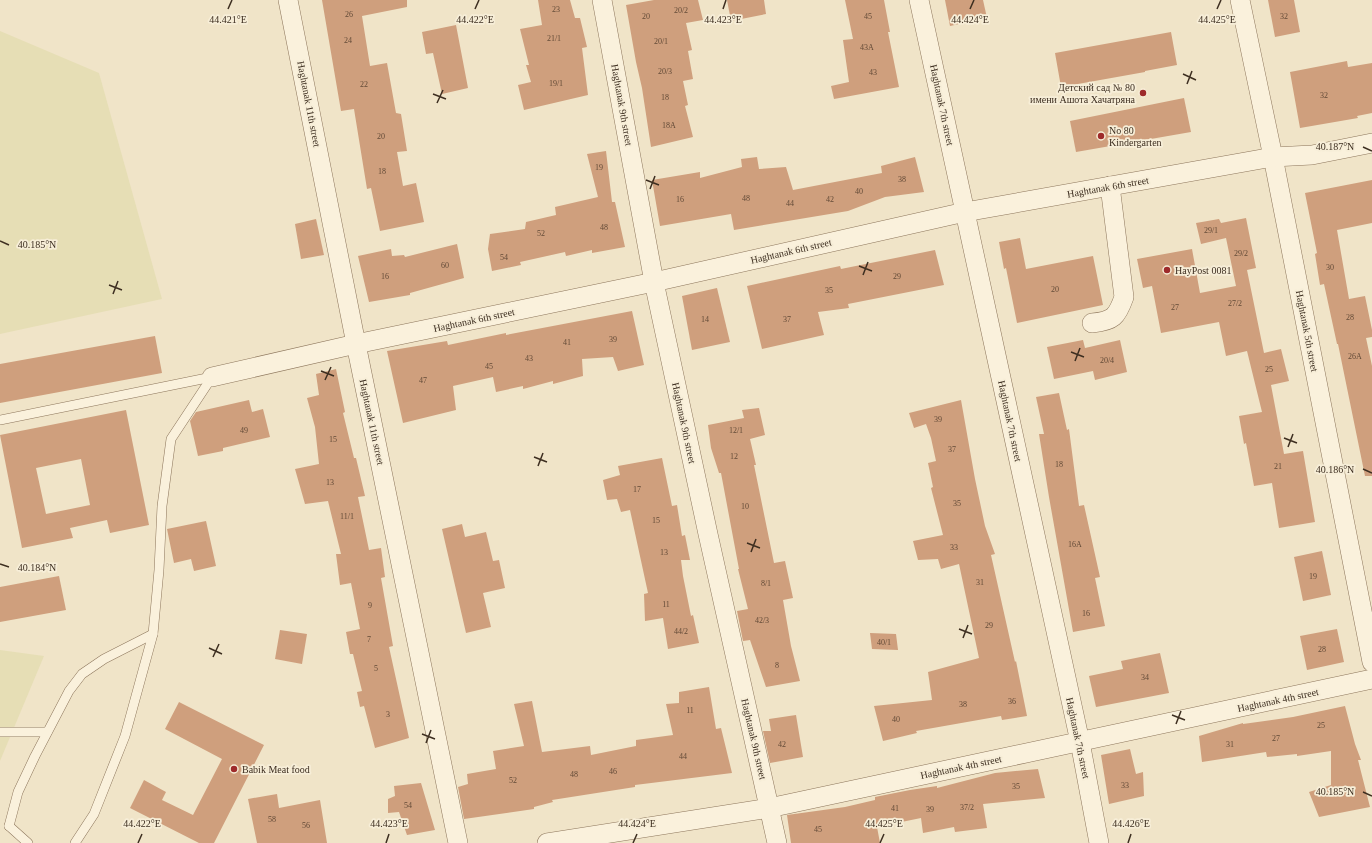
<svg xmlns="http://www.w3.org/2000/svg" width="1372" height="843" font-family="Georgia,serif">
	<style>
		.farmland { fill: #e6deb5 }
		.building { fill: #cf9f7d; fill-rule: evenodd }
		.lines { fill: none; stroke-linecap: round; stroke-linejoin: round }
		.service-casing { stroke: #8d765c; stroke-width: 10 }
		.minor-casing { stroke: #8d765c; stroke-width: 20 }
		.service { stroke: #faf1dc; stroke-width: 9 }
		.minor { stroke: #faf1dc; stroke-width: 19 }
		.ticks { fill: none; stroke: #3d2e20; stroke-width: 1.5 }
		.poi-dot { fill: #9e2a2b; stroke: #f7eed8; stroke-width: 1.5 }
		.labels { text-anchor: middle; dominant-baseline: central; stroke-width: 3.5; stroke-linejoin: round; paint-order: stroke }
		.number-label { font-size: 8px; fill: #624a37 }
		.poi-label { font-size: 10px; fill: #3d2e20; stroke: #f7eed8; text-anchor: start }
		.street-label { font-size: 10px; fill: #3d2e20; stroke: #f7eed8 }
		.ticks-label { font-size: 10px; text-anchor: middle; fill: #3d2e20; stroke: #f7eed8; stroke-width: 3.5; stroke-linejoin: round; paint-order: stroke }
	</style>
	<rect width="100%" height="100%" fill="#f0e4c8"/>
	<g class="farmland">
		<polygon points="0,31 99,73 162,299 0,334"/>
		<polygon points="0,650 44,656 0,761"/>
	</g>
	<g class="building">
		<polygon points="322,0 407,0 407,7 362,16 370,66 387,63 396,113 401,114 407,151 397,152 403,186 416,183 424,222 380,231 371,188 367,189 354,109 341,111"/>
		<polygon points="538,0 570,0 575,18 580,18 587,47 582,48 588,95 524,110 518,85 531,82 526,65 529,65 520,29 542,25"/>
		<polygon points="654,0 698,0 703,20 686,23 692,50 688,51 693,79 683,81 688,105 685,106 693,137 651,147 642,88 636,62 626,5"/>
		<polygon points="727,0 764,0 766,14 731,21"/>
		<polygon points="845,0 884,0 890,32 888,32 899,87 834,99 831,86 849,82 843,40 853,39"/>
		<polygon points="945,0 983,0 987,18 950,26"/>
		<polygon points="1268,0 1294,0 1300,32 1275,37"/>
		<polygon points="456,25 468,88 442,94 433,53 426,54 422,32"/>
		<polygon points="1171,32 1177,65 1145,71 1145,72 1061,87 1055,53"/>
		<polygon points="1347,61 1348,67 1372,63 1372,113 1357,116 1358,118 1300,128 1290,72"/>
		<polygon points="1184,98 1191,132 1076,152 1070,121"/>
		<polygon points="606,151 612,202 615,202 625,247 592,253 592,250 566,256 565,252 520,262 521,265 492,271 488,249 490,234 525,229 526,222 556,215 555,207 598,197 587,154"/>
		<polygon points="757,157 759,169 786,167 793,190 882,173 881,166 915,157 924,192 885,197 848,211 734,230 731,214 660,226 652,180 700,172 700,178 742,167 741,159"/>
		<polygon points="1372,180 1372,223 1337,230 1349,299 1365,296 1372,330 1372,337 1366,338 1372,366 1372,476 1365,476 1338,344 1337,344 1324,284 1320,285 1315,254 1317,253 1305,193"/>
		<polygon points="1246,218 1256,268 1247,270 1264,353 1281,349 1289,381 1271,385 1284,454 1303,451 1315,522 1279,528 1272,483 1254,486 1246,443 1244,444 1239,416 1262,412 1247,351 1226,356 1219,322 1161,333 1152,286 1143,288 1137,259 1192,249 1200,293 1236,286 1226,238 1201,244 1196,223 1219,219 1221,223"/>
		<polygon points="316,219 324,255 301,259 295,224"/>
		<polygon points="1020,238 1026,269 1093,256 1103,305 1017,323 1006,268 1004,269 999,242"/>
		<polygon points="457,244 464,278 410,293 410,295 369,302 358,256 391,249 392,256 404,255 405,257"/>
		<polygon points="935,250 944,285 848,304 849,308 818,312 824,335 762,349 747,286 840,266 841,269"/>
		<polygon points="717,288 730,342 692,350 682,296"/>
		<polygon points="632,311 644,365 618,371 613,357 582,359 583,376 553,384 553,381 523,389 523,386 496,392 493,377 453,386 456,410 403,423 387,351 447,341 448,345 506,333 506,335"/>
		<polygon points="155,336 162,373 0,403 0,364"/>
		<polygon points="1083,340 1085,348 1120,340 1127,372 1095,380 1093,371 1054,379 1047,347"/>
		<polygon points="336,369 345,412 343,413 354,458 356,458 365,496 358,497 369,550 381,548 385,577 381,578 393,646 389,647 409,738 375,748 364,706 360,707 357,692 362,691 353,654 350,654 346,632 360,629 351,583 340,585 336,554 341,554 328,501 305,504 295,469 319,464 315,427 307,398 319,395 316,374"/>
		<polygon points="1059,393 1067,430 1069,429 1079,506 1084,505 1100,577 1095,578 1105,626 1073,632 1049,497 1039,434 1044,434 1036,397"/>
		<polygon points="249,400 252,412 263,409 270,437 223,448 223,451 198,456 190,421 196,412"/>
		<polygon points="961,400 975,479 985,526 995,554 991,555 1015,662 1016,661 1027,716 1002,720 1001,716 916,731 917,733 883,741 874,706 932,700 928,672 979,658 959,564 941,569 938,559 918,560 913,541 943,535 931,488 933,487 928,463 936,461 931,438 926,424 914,428 909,413"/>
		<polygon points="759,408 765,435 750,439 756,465 754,465 774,563 785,561 793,598 783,600 791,646 800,681 766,687 750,640 743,641 737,611 748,609 738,569 739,569 721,473 719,473 711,448 708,425 744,418 742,410"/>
		<path d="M126,410L149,525L110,533L107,520L70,528L73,538L22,548L0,435ZM81,459L90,505L46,514L36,468Z"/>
		<polygon points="662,458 672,506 677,505 682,536 685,535 690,560 681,560 683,576 691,616 693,615 699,643 668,649 663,618 645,621 644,594 648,593 630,510 621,512 617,499 607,500 603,480 620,475 618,466"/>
		<polygon points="206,521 216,566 194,571 191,559 174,563 167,529"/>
		<polygon points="462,524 465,537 486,532 493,561 499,560 505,588 483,593 491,627 466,633 442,529"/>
		<polygon points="1322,551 1331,595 1303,601 1294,557"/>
		<polygon points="59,576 66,610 0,622 0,587"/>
		<polygon points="1337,629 1344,662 1307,670 1300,636"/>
		<polygon points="280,630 307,634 302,664 275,659"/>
		<polygon points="870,633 896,634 898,650 872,649"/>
		<polygon points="1160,653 1169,693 1096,707 1089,676 1123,669 1121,661"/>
		<polygon points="709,687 716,729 721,728 732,773 635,785 635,787 552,800 553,802 534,807 534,809 464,819 458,787 468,784 467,774 496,769 493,751 524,746 514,704 532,701 542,752 590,746 591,755 636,746 636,740 673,735 666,704 679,703 679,692"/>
		<polygon points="179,702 264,745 214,843 199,843 130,808 144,780 166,792 162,800 193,815 222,759 165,729"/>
		<polygon points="1345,706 1355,744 1361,760 1358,760 1370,807 1319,817 1309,792 1331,785 1331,751 1297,756 1297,754 1267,757 1266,752 1202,762 1199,736 1243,723 1243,724 1293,717"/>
		<polygon points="796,715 803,757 770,763 763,731 771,731 769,719"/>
		<polygon points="1130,749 1136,774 1143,772 1144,796 1109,804 1101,755"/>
		<polygon points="1038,769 1045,798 983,804 987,828 955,832 954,827 923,833 921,818 877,827 880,843 791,843 787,815 845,807 875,800 875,797 910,790 937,786 937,788 995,773"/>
		<polygon points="421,783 435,830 407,835 399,812 388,813 388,799 395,796 394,786"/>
		<polygon points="277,794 279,808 320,800 327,843 257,843 248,799"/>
	</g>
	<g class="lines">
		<g class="service-casing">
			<g id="service">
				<polyline points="0,420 212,377"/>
				<polyline points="0,732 47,732"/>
				<polyline points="9,826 18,792 35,756 69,691 82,674 104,659 153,634"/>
				<polyline points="9,826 28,843"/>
				<polyline points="75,843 94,814 125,736 153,634 159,570 162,506 171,439 212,377"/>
			</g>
		</g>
		<g class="minor-casing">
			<g id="minor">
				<polyline points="288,0 356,344 458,843"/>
				<polyline points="602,0 654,282 708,534 777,843"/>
				<polyline points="919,0 1080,742 1099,843"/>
				<polyline points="1240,0 1273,157 1372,662"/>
				<path d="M1092,323C1113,321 1117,317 1124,297L1110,186"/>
				<polyline points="212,377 356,344 654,282 965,212 1273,157 1312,155 1372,143"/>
				<polyline points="547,843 769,808 1372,679"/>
			</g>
		</g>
		<use href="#service" class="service"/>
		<use href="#minor" class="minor"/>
	</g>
	<path class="ticks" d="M228,9L232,0M475,9L479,0M723,9L726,0M970,9L974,0M1217,9L1221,0M1183,74L1196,80M1187,84L1192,71M433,94L446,99M437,103L443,90M1363,147L1372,151M646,180L659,185M650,189L655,176M0,241L9,245M859,266L872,271M863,275L868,262M109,285L122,290M113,294L118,281M1071,352L1084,357M1075,361L1080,348M321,371L334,376M325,380L331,367M1284,438L1297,443M1288,447L1293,434M534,457L547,462M538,466L543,453M1363,469L1372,473M747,543L760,548M751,552L756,539M0,564L9,567M959,629L972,634M963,638L968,625M209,648L222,654M213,657L219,644M1172,715L1185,720M1176,724L1181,711M422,734L435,739M426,743L431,730M1363,792L1372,796M138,843L142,834M386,843L389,834M633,843L637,834M880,843L884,834M1128,843L1131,834"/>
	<g class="poi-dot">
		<circle cx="1143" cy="93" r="4"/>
		<circle cx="1101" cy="136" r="4"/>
		<circle cx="1167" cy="270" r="4"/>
		<circle cx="234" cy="769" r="4"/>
	</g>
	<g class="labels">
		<g class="number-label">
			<text x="556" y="9">23</text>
			<text x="681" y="10">20/2</text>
			<text x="349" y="14">26</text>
			<text x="646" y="16">20</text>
			<text x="868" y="16">45</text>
			<text x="1284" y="16">32</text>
			<text x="554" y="38">21/1</text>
			<text x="348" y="40">24</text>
			<text x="661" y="41">20/1</text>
			<text x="867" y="47">43А</text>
			<text x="665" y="71">20/3</text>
			<text x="873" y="72">43</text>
			<text x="556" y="83">19/1</text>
			<text x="364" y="84">22</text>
			<text x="1324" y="95">32</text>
			<text x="665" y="97">18</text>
			<text x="669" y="125">18А</text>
			<text x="381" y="136">20</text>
			<text x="599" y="167">19</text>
			<text x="382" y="171">18</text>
			<text x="902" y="179">38</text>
			<text x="859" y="191">40</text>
			<text x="746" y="198">48</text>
			<text x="680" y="199">16</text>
			<text x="830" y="199">42</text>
			<text x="790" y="203">44</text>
			<text x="604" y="227">48</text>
			<text x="1211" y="230">29/1</text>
			<text x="541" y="233">52</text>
			<text x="1241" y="253">29/2</text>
			<text x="504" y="257">54</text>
			<text x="445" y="265">60</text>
			<text x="1330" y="267">30</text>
			<text x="385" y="276">16</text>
			<text x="897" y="276">29</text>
			<text x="1055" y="289">20</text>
			<text x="829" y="290">35</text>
			<text x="1235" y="303">27/2</text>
			<text x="1175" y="307">27</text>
			<text x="1350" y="317">28</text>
			<text x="705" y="319">14</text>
			<text x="787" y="319">37</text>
			<text x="613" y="339">39</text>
			<text x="567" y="342">41</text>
			<text x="1355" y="356">26А</text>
			<text x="529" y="358">43</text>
			<text x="1107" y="360">20/4</text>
			<text x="489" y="366">45</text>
			<text x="1269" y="369">25</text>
			<text x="423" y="380">47</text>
			<text x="938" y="419">39</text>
			<text x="244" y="430">49</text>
			<text x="736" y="430">12/1</text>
			<text x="333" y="439">15</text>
			<text x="952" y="449">37</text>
			<text x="734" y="456">12</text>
			<text x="1059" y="464">18</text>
			<text x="1278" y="466">21</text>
			<text x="330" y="482">13</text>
			<text x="637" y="489">17</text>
			<text x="957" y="503">35</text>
			<text x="745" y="506">10</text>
			<text x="347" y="516">11/1</text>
			<text x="656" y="520">15</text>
			<text x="1075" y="544">16А</text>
			<text x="954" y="547">33</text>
			<text x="664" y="552">13</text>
			<text x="1313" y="576">19</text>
			<text x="980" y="582">31</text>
			<text x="766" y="583">8/1</text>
			<text x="666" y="604">11</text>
			<text x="370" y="605">9</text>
			<text x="1086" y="613">16</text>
			<text x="762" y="620">42/3</text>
			<text x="989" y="625">29</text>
			<text x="681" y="631">44/2</text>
			<text x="369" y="639">7</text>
			<text x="884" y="642">40/1</text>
			<text x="1322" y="649">28</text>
			<text x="777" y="665">8</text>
			<text x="376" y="668">5</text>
			<text x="1145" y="677">34</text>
			<text x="1012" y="701">36</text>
			<text x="963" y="704">38</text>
			<text x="690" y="710">11</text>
			<text x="388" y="714">3</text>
			<text x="896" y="719">40</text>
			<text x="1321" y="725">25</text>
			<text x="1276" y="738">27</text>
			<text x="782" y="744">42</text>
			<text x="1230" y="744">31</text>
			<text x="683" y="756">44</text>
			<text x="613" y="771">46</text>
			<text x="574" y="774">48</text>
			<text x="513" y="780">52</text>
			<text x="1125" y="785">33</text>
			<text x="1016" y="786">35</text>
			<text x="408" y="805">54</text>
			<text x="967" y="807">37/2</text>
			<text x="895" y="808">41</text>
			<text x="930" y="809">39</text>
			<text x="272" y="819">58</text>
			<text x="306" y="825">56</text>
			<text x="818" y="829">45</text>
		</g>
		<g class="poi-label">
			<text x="1135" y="87" text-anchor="end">Детский сад № 80<tspan x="1135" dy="12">имени Ашота Хачатряна</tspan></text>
			<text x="1109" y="130">No 80<tspan x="1109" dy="12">Kindergarten</tspan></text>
			<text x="1175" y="270">HayPost 0081</text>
			<text x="242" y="769">Babik Meat food</text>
		</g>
		<g class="street-label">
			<text transform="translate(309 104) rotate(79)">Haghtanak 11th street</text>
			<text transform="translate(622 105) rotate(80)">Haghtanak 9th street</text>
			<text transform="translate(942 105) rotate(78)">Haghtanak 7th street</text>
			<text transform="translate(1108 187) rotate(-10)">Haghtanak 6th street</text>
			<text transform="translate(791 251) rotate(-13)">Haghtanak 6th street</text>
			<text transform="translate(474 320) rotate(-12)">Haghtanak 6th street</text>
			<text transform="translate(1307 331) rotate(79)">Haghtanak 5th street</text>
			<text transform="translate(1010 421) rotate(78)">Haghtanak 7th street</text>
			<text transform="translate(372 422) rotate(78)">Haghtanak 11th street</text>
			<text transform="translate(684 423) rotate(78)">Haghtanak 9th street</text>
			<text transform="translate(1278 700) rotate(-12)">Haghtanak 4th street</text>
			<text transform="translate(1078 738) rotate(78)">Haghtanak 7th street</text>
			<text transform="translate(754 739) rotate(77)">Haghtanak 9th street</text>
			<text transform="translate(961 767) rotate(-12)">Haghtanak 4th street</text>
		</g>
	</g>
	<g class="ticks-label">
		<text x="228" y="23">44.421°E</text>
		<text x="475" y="23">44.422°E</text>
		<text x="723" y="23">44.423°E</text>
		<text x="970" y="23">44.424°E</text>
		<text x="1217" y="23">44.425°E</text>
		<text x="1335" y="150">40.187°N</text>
		<text x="37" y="248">40.185°N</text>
		<text x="1335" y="473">40.186°N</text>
		<text x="37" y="571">40.184°N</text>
		<text x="1335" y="795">40.185°N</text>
		<text x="142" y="827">44.422°E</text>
		<text x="389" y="827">44.423°E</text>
		<text x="637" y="827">44.424°E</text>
		<text x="884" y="827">44.425°E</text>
		<text x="1131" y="827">44.426°E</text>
	</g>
</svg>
